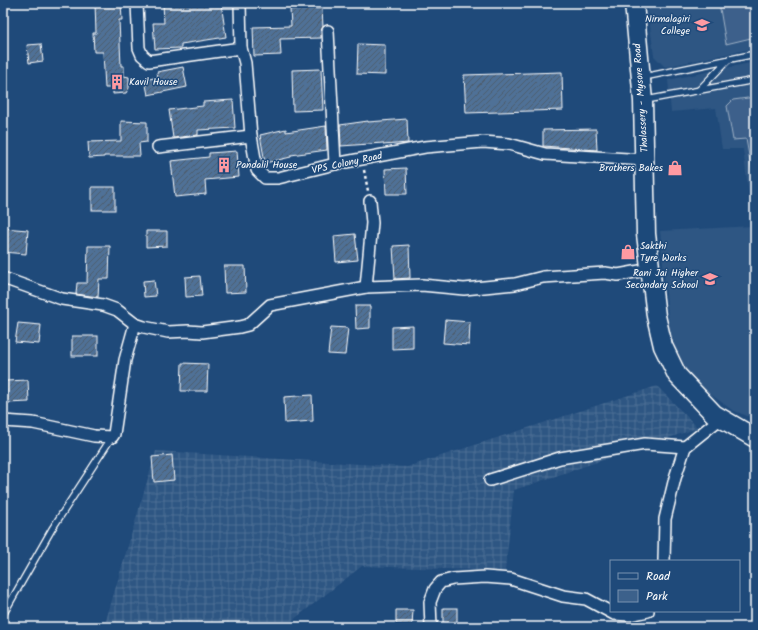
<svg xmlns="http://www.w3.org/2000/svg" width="758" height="630" font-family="Kalam,sans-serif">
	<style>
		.built { fill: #2e5683 }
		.industrial { fill: url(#industrial-grid) }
		.green { fill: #3c618b; stroke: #9eb0c5 }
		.building { fill: url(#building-hatch); stroke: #fff }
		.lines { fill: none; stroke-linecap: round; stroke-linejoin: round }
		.service-casing { stroke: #fff; stroke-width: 8 }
		.minor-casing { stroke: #fff; stroke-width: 14 }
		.primary-casing { stroke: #fff; stroke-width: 21 }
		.path { stroke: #fff; stroke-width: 2.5; stroke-dasharray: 3 3; stroke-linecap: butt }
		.service { stroke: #1f4a7a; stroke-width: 5.5 }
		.minor { stroke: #1f4a7a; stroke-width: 11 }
		.primary { stroke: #1f4a7a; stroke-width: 18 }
		.labels { text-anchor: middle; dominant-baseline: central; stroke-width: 3; stroke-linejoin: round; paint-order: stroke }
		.poi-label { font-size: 10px; fill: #fff; stroke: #1f4a7a; text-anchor: end }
		.street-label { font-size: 10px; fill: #fff; stroke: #1f4a7a }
	</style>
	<defs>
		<pattern id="industrial-grid" width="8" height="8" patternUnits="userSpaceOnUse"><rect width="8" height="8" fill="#2e5683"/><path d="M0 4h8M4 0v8" fill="none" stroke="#4d6f96"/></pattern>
		<pattern id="building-hatch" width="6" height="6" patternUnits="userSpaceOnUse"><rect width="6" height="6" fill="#507197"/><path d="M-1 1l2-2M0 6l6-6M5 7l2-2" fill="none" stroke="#4e5b6a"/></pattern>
	</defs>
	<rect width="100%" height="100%" fill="#1f4a7a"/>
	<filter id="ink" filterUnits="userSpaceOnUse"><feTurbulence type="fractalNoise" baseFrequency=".025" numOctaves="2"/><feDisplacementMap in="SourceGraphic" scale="8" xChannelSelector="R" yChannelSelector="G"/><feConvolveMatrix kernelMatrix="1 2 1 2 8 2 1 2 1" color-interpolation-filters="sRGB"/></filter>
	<g filter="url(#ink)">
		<g class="built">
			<polygon points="647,3 755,3 755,48 665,67 654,56"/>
			<polygon points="755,62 755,419 732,410 705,390 687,373 676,351 669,326 660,231 753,226 743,149 722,149 716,108 671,112 668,80"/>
		</g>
		<polygon class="industrial" points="657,386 698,428 514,490 505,571 362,566 284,627 104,627 156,451 407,467"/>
		<g class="green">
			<polygon points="719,3 755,3 755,37 726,44"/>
			<polygon points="755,97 755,189 746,139 733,140 727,106 733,100"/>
		</g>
		<g class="building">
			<polygon points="95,3 121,3 122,20 119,20 121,66 124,66 124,76 129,77 129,88 126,93 113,94 113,88 105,88 103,52 94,52 93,33 96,33"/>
			<polygon points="163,3 221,3 226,37 181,44 181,48 155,49 153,23 164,23"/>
			<polygon points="322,8 323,27 321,31 321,38 280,39 281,55 254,56 253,27 291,26 290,9"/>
			<polygon points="41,44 43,61 29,63 27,45"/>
			<polygon points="358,44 385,45 385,75 357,74"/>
			<polygon points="183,67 187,87 148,95 145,80 158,77 157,72"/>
			<polygon points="321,69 323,110 293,111 292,70"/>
			<polygon points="562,72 563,110 466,113 464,75"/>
			<polygon points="233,100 235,128 198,130 198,135 173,138 169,110 203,106 203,102"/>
			<polygon points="407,119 408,143 383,145 383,143 341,146 340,125 368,121 368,122"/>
			<polygon points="121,121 147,122 147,142 139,143 140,156 104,156 104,157 89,158 88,142 121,141"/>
			<polygon points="326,126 327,150 291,155 291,157 265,163 260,135 286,129 286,132"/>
			<polygon points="596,129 597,150 543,146 543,130"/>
			<polygon points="237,151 239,177 205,180 206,194 175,197 171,161 209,157 209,153"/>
			<polygon points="406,168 407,194 386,194 385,169"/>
			<rect x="92" y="187" width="23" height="23"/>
			<polygon points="3,228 28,230 26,254 3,252"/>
			<polygon points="146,231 167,231 167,246 146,247"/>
			<polygon points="355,234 358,260 336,262 334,236"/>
			<polygon points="409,245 410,278 395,279 393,246"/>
			<polygon points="88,246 110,246 109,279 99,279 98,297 76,294 77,283 87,283"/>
			<polygon points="224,266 245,266 246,292 225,293"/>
			<polygon points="200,276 202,296 186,297 185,277"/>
			<polygon points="154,280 156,296 144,297 143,281"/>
			<polygon points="355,306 370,306 370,328 356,329"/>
			<polygon points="445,320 470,322 469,345 443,343"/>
			<polygon points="18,323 41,325 39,344 15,342"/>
			<polygon points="413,326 413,348 392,349 392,327"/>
			<polygon points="331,327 348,328 345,355 328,354"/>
			<rect x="72" y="336" width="26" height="20"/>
			<polygon points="182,363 208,364 207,391 181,391"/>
			<polygon points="28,380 29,402 7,403 6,381"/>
			<polygon points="312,395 313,421 285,423 284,397"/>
			<polygon points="172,455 174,480 154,482 152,457"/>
			<rect x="443" y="608" width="14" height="19"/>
			<polygon points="396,610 413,610 412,625 396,624"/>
		</g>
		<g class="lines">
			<g class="service-casing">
				<g id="service">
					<polyline points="644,77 755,54"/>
					<polyline points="698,91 729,59"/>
					<polyline points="646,100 755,80"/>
					<polyline points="3,615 52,529 112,437"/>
				</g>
			</g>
			<g class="minor-casing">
				<g id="minor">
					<polyline points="137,3 139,48 142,55 149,61 241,48 245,63 251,136 257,170 265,178 278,178 335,164 425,147 483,142 509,144 545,154 645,160"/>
					<polyline points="240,3 241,48"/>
					<polyline points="328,31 335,164"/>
					<polyline points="158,147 251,136"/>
					<polyline points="3,278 62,299 103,305 117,310 135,324 144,327 168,332 188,331 202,332 240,327 248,325 270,305 366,287 422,285 464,289 515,284 543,277 605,273 618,275 651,269"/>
					<polyline points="366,287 372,223 370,201"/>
					<polyline points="3,421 33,423 94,436 112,437 114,434 125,360 135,324"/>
					<polyline points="490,480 560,458 645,444 685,447"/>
					<polyline points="664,561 665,519 675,478 685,447 721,418"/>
					<polyline points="431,627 430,602 435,589 441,582 453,579 485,577 511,579 563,596 586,599 614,614 629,615 648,611"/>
				</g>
			</g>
			<g class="primary-casing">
				<polyline id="primary" points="634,3 643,101 646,234 656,316 663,346 677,375 714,414 755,438"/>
			</g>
			<polyline class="path" points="364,170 368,191"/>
			<use href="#service" class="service"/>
			<use href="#minor" class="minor"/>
			<use href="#primary" class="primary"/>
		</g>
	</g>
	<defs>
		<g id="university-bare" transform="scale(1.2)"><path d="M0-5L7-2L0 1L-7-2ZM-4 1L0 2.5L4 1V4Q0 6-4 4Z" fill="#ff9aa2" stroke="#1f4a7a" stroke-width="2.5" paint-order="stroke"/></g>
		<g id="building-bare" transform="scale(1.2)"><path d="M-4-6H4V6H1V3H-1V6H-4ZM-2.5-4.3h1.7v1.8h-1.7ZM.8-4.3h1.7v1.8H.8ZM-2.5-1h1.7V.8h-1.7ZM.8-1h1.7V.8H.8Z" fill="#ff9aa2" stroke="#1f4a7a" stroke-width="2.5" paint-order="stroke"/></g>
		<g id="shop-bare" transform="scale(1.2)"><path d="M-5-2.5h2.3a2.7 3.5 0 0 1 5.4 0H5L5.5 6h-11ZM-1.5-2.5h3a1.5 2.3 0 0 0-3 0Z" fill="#ff9aa2" stroke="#1f4a7a" stroke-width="2.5" paint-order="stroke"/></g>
		<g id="school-bare" transform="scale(1.2)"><path d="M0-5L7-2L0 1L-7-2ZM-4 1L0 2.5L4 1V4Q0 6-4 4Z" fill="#ff9aa2" stroke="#1f4a7a" stroke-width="2.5" paint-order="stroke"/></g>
	</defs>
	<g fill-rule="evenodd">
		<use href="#university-bare" x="702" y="25"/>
		<use href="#building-bare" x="117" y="82"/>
		<use href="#building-bare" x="224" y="165"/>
		<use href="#shop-bare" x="675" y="168"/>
		<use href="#shop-bare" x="628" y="252"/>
		<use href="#school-bare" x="710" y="279"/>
	</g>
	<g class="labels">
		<g class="poi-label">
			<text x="690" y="19">Nirmalagiri<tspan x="690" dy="12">College</tspan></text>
			<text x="129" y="82" text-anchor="start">Kavil House</text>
			<text x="236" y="165" text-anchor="start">Pandalil House</text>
			<text x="663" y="168">Brothers Bakes</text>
			<text x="640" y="246" text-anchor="start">Sakthi<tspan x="640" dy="12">Tyre Works</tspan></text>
			<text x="698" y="273">Rani Jai Higher<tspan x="698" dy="12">Secondary School</tspan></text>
		</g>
		<g class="street-label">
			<text transform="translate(641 98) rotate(-94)">Thalassery - Mysore Road</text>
			<text transform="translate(347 163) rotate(-12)">VPS Colony Road</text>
		</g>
	</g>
	<rect width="758" height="630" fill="none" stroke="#1f4a7a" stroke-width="16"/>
	<rect x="8" y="8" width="742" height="614" fill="none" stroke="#fff" stroke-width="1.5" filter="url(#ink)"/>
	<rect x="610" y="560" width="130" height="52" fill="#1f4a7a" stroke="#7992af"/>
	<rect x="618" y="573" width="20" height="6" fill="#1f4a7a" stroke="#7992af"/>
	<text x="646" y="580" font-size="12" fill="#ffffff">Road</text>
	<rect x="618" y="590" width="20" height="12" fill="#3c618b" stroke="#7992af"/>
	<text x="646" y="600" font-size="12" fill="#ffffff">Park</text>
</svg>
